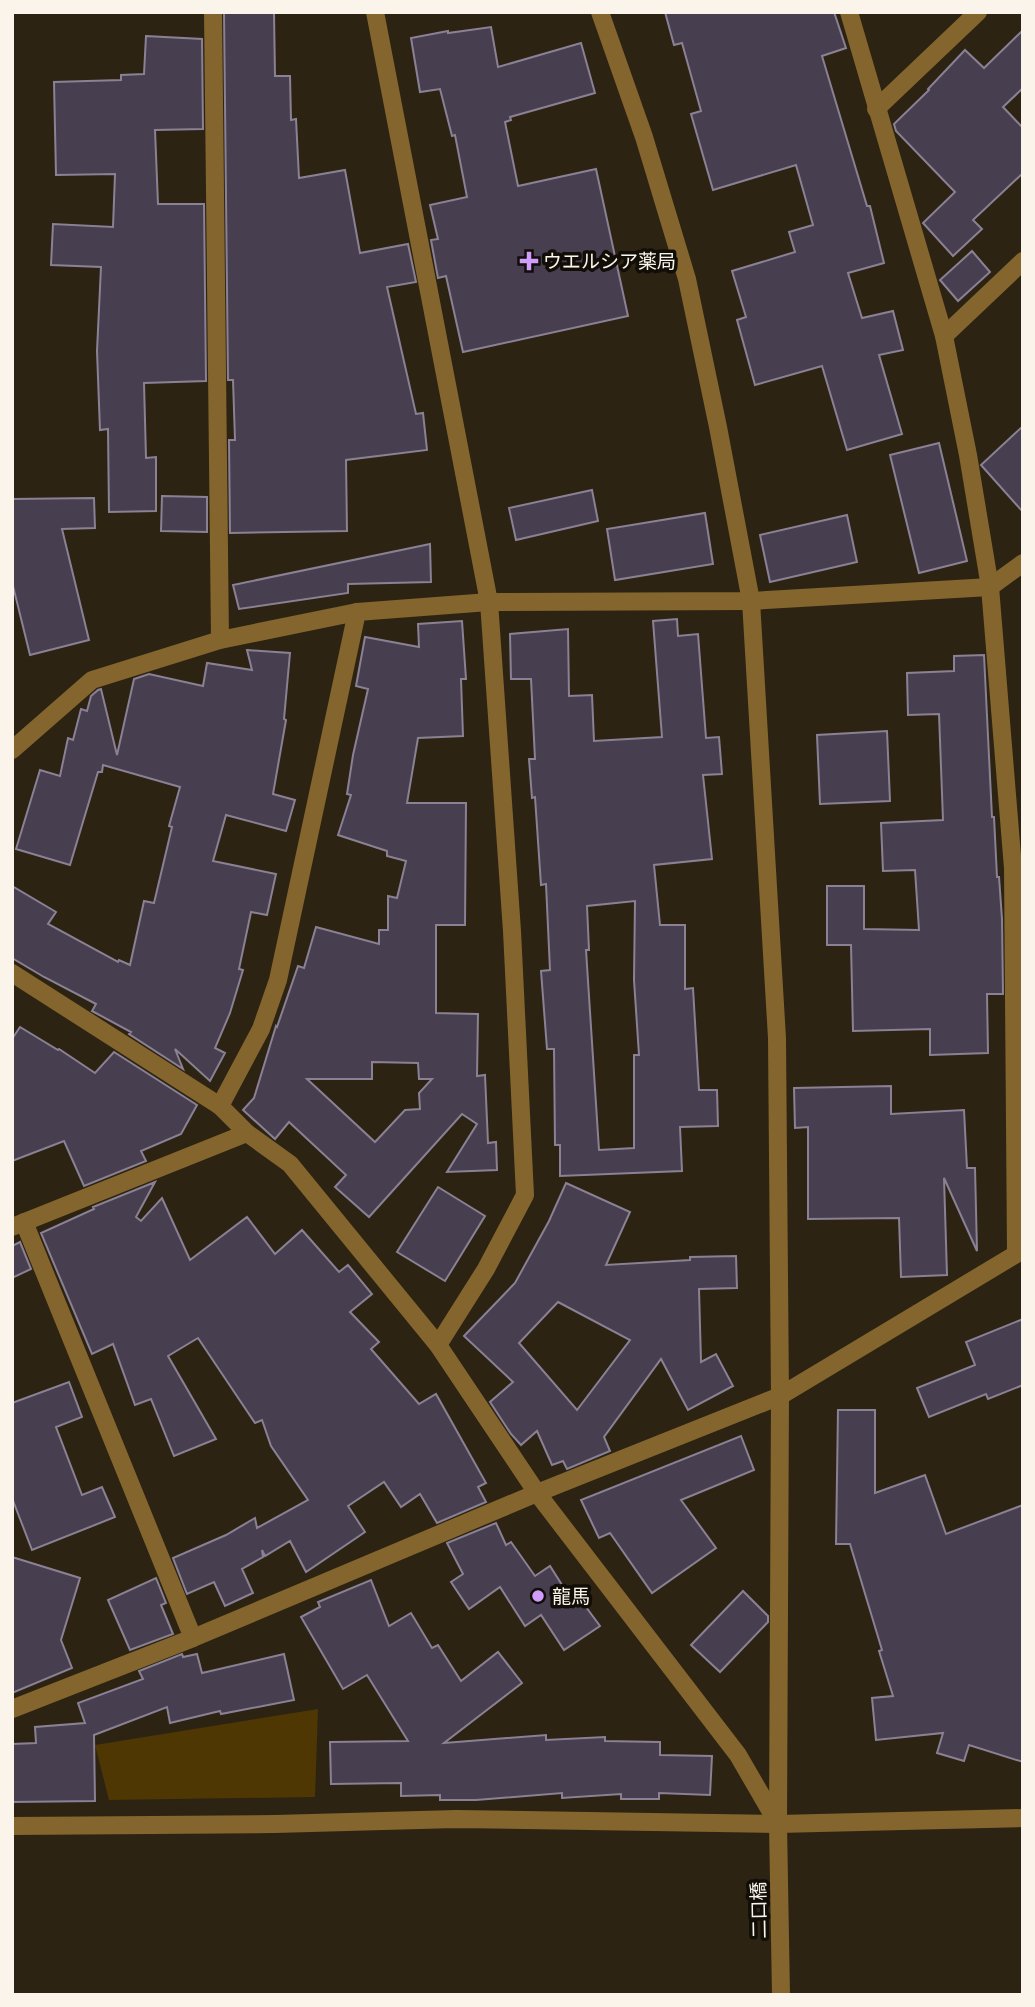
<svg xmlns="http://www.w3.org/2000/svg" width="1035" height="2007" font-family="Roboto,'Noto Sans JP',sans-serif">
	<style>
		.green { fill: #4f3703 }
		.building { fill: #473f4f; stroke: #8a8194; stroke-width: 2; fill-rule: evenodd }
		.lines { fill: none; stroke-linecap: round; stroke-linejoin: round }
		.minor { stroke: #83652d; stroke-width: 18 }
		.poi-dot { fill: #d09dff; stroke: #110d07; stroke-width: 2.5 }
		.labels { text-anchor: middle; dominant-baseline: central; stroke-width: 7; stroke-linejoin: round; paint-order: stroke }
		.poi-label { font-size: 19px; fill: #faf4ea; stroke: #110d07; text-anchor: start }
		.street-label { font-size: 19px; fill: #faf4ea; stroke: #110d07 }
	</style>
	<rect width="100%" height="100%" fill="#2c2313"/>
	<polygon class="green" points="318,1709 315,1797 109,1800 95,1745"/>
	<g class="building">
		<polygon points="224,12 274,12 275,76 290,76 291,120 296,119 299,178 345,170 360,253 408,244 416,282 387,287 416,414 423,413 427,450 346,460 347,531 230,533 229,440 235,440 233,380 228,380"/>
		<polygon points="665,12 834,12 846,48 822,56 867,206 870,206 884,263 848,273 862,318 893,311 903,350 879,355 902,434 847,450 822,366 755,385 737,320 746,317 732,271 795,252 789,232 813,225 796,165 713,190 691,114 701,111 682,43 674,45"/>
		<polygon points="491,27 498,67 581,43 595,93 510,117 511,120 505,122 518,186 596,169 628,316 463,352 446,276 438,278 431,240 438,239 430,205 467,197 455,135 452,136 440,89 420,92 411,38 448,31 448,33"/>
		<polygon points="1023,30 1023,88 1003,107 1023,128 1023,173 973,220 982,229 953,256 923,223 955,192 896,131 894,124 929,90 928,89 965,50 984,68"/>
		<polygon points="146,36 202,39 203,129 155,130 158,204 204,204 206,381 144,383 146,458 156,457 156,511 109,512 108,429 100,430 97,351 101,267 51,265 53,224 113,227 115,174 56,175 54,82 121,80 121,75 144,74"/>
		<polygon points="972,251 990,272 958,301 940,280"/>
		<polygon points="1023,426 1023,512 981,465"/>
		<polygon points="939,443 967,561 919,573 890,455"/>
		<polygon points="592,490 598,521 516,540 509,508"/>
		<polygon points="162,496 207,497 207,532 161,531"/>
		<polygon points="94,498 95,528 62,529 89,640 30,655 12,582 12,499"/>
		<polygon points="705,513 713,564 615,580 607,529"/>
		<polygon points="847,515 857,562 770,582 760,535"/>
		<polygon points="430,544 431,582 348,584 348,593 239,609 233,585"/>
		<path d="M677,619L678,636L698,634L706,738L719,737L722,774L703,775L712,859L654,865L660,925H685V989L693,988L699,1090H717L718,1126L680,1127L682,1171L560,1176V1145H555L554,1049H547L541,971L550,970L546,884L541,885L535,797L532,798L529,759H535L531,679H511L510,634L568,629L569,696L592,695L594,741L662,737L653,621ZM635,901L634,980L639,1055H634V1148L599,1150L586,950H589L587,906Z"/>
		<path d="M462,621L466,679H461L463,736L418,738L407,803H466L465,925H436V1013L478,1014L477,1076L485,1075L488,1143L496,1142L497,1170L447,1172L477,1124L462,1114L369,1217L335,1187L346,1175L289,1122L275,1139L243,1110L254,1098L276,1026L277,1027L298,966L304,968L316,927L379,944V930H388V896L397,898L406,861L387,856V851L338,835L351,795L347,794L353,755L368,689L356,686L365,637L419,647L418,624ZM372,1062L418,1063L419,1079H432L419,1093L420,1109L405,1110L375,1142L307,1079H372Z"/>
		<polygon points="247,650 290,653 284,719 286,720 273,794 295,800 286,831 226,815 213,861 276,874 267,915 251,912 239,969 243,970 230,1013 215,1048 225,1053 210,1081 175,1049 183,1069 129,1034 131,1032 92,1011 96,1004 44,977 12,958 12,886 56,912 48,924 118,962 119,960 130,965 144,901 154,903 172,827 169,826 180,787 103,765 102,772 98,772 70,865 16,849 40,770 60,776 68,738 73,740 81,709 87,711 91,696 98,690 101,689 117,755 134,679 149,674 203,686 207,663 252,670"/>
		<polygon points="984,655 992,817 994,817 997,877 999,877 1002,919 1003,994 987,994 988,1053 930,1055 930,1029 853,1031 851,945 827,945 827,886 864,886 864,929 919,930 915,870 883,871 881,823 943,820 939,714 908,715 907,673 954,671 954,656"/>
		<polygon points="887,731 890,801 820,804 817,735"/>
		<polygon points="20,1027 58,1050 59,1049 95,1073 114,1052 197,1105 181,1134 141,1151 146,1161 84,1186 64,1141 12,1161 12,1039"/>
		<polygon points="891,1086 891,1114 964,1110 967,1168 975,1168 977,1251 944,1178 947,1275 901,1277 899,1218 808,1219 808,1127 795,1128 794,1088"/>
		<polygon points="155,1182 136,1217 141,1221 162,1198 190,1260 247,1217 275,1254 302,1230 339,1272 348,1265 372,1294 350,1312 379,1342 371,1349 419,1404 436,1394 486,1483 478,1487 486,1502 437,1523 420,1494 401,1507 384,1482 348,1506 365,1532 306,1572 290,1541 265,1556 262,1550 263,1557 242,1569 253,1593 225,1606 214,1582 187,1594 173,1558 226,1535 255,1518 257,1528 308,1500 271,1446 262,1420 255,1423 198,1338 168,1356 216,1439 174,1456 151,1399 135,1405 113,1344 92,1354 41,1233 94,1209 93,1207"/>
		<path d="M566,1183L630,1212L606,1265L690,1260V1257L736,1256L737,1288L699,1289L701,1362L716,1354L733,1386L688,1410L661,1359L604,1437L610,1451L567,1469L563,1461L552,1465L537,1431L521,1445L511,1434L490,1402L513,1382L464,1336L515,1283L549,1221ZM558,1302L630,1340L577,1410L519,1343Z"/>
		<polygon points="438,1187 485,1216 445,1281 397,1252"/>
		<polygon points="20,1242 31,1269 12,1278 12,1246"/>
		<polygon points="1023,1319 1023,1385 988,1399 986,1394 929,1417 917,1388 975,1365 966,1342"/>
		<polygon points="69,1382 82,1417 56,1427 82,1495 102,1487 115,1517 32,1550 12,1498 12,1403"/>
		<polygon points="838,1410 875,1410 875,1493 925,1475 946,1534 1023,1505 1023,1762 969,1745 964,1761 937,1753 943,1733 876,1740 872,1698 893,1696 879,1651 882,1650 850,1544 836,1544"/>
		<polygon points="741,1436 754,1470 681,1500 716,1548 652,1593 610,1533 599,1538 581,1500"/>
		<polygon points="496,1523 506,1545 511,1542 535,1576 550,1566 576,1607 583,1603 600,1626 564,1650 541,1615 525,1626 500,1587 469,1609 451,1582 463,1574 447,1543"/>
		<polygon points="12,1557 80,1578 61,1640 72,1668 12,1693"/>
		<polygon points="156,1578 166,1603 161,1605 173,1634 130,1650 108,1600"/>
		<polygon points="371,1580 389,1626 411,1613 432,1648 438,1645 461,1681 498,1652 522,1683 444,1743 546,1735 546,1740 605,1737 605,1741 660,1742 660,1755 712,1756 710,1795 659,1793 659,1799 621,1799 621,1794 562,1798 562,1793 476,1800 440,1800 440,1795 401,1796 401,1783 331,1784 330,1742 408,1741 367,1675 343,1689 301,1617 320,1607 318,1602"/>
		<polygon points="743,1591 768,1616 768,1622 720,1672 691,1645"/>
		<polygon points="182,1654 183,1657 197,1654 202,1673 284,1654 294,1700 221,1714 220,1711 170,1723 167,1707 94,1735 95,1801 12,1802 12,1744 36,1743 35,1727 85,1723 78,1703 143,1679 139,1671"/>
	</g>
	<g class="lines">
		<g class="minor">
			<polyline points="213,12 220,640"/>
			<polyline points="375,12 489,602 512,931 525,1195 486,1269 438,1345"/>
			<polyline points="600,12 644,137 687,279 718,427 751,601 777,1038 780,1396 778,1824 781,1995"/>
			<polyline points="849,12 944,336 968,455 990,587 1013,868 1016,1253"/>
			<polyline points="876,109 978,12"/>
			<polyline points="944,336 1023,261"/>
			<polyline points="12,750 92,680 220,640 357,612 489,602 751,601 990,587 1023,563"/>
			<polyline points="12,973 220,1106 247,1133 290,1164 438,1345 537,1493 738,1755 778,1824"/>
			<polyline points="220,1106 261,1029 278,980 357,612"/>
			<polyline points="24,1222 193,1638"/>
			<polyline points="12,1227 247,1133"/>
			<polyline points="12,1709 193,1638 537,1493 780,1396 1023,1250"/>
			<polyline points="12,1826 275,1824 456,1819 778,1824 1023,1818"/>
		</g>
	</g>
	<g class="poi-dot">
		<path d="M525.5 250.5h7v7h7v7h-7v7h-7v-7h-7v-7h7z"/>
		<circle cx="538" cy="1596" r="7"/>
	</g>
	<g class="labels">
		<g class="poi-label">
			<text x="543" y="261">ウエルシア薬局</text>
			<text x="552" y="1596">龍馬</text>
		</g>
		<g class="street-label">
			<text transform="translate(759 1910) rotate(-91)">二口橋</text>
		</g>
	</g>
	<rect width="1035" height="2007" fill="none" stroke="#faf4ea" stroke-width="28"/>
</svg>
